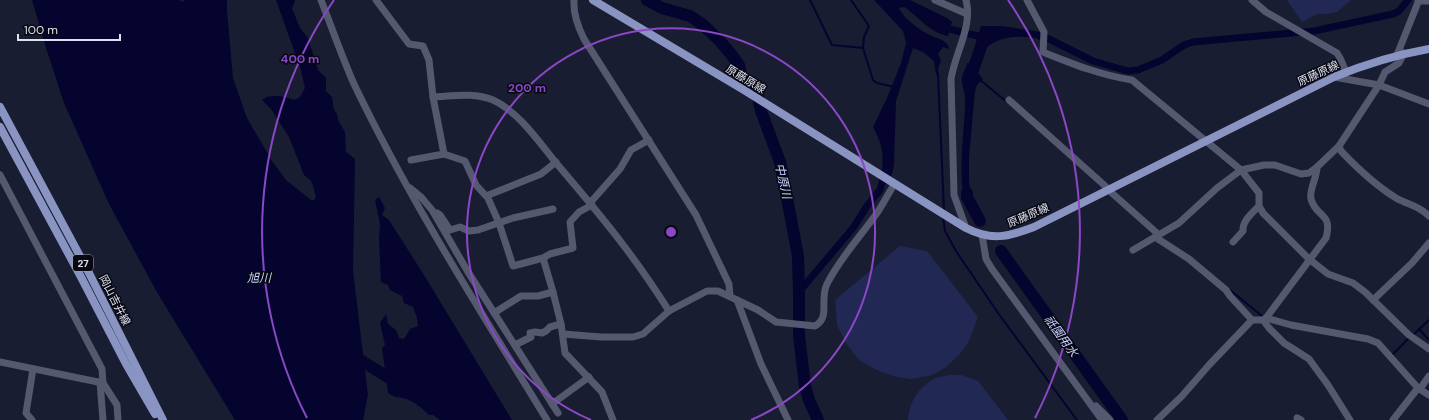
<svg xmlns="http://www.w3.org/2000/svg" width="1429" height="420" font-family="'DM Sans','Noto Sans JP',sans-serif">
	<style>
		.green { fill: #212854 }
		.water { fill: #05042e }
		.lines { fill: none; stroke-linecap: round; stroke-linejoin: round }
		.stream { stroke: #05042e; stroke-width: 2 }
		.canal { stroke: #05042e; stroke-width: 7 }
		.river { stroke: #05042e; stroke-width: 12 }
		.minor { stroke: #545970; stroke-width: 7 }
		.major { stroke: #8994c2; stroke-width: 8 }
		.ring { fill: none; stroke: #8a47c6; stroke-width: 2 }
		.labels { text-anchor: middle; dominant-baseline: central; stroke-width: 3; stroke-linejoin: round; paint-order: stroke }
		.shield { fill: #070811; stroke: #9ea1ad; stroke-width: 1 }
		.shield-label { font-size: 10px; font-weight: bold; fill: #dee2f0 }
		.street-label { font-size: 11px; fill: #dee2f0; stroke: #070811 }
		.water-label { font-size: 12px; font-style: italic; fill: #c3cfff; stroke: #070811 }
		.centre { fill: #8a47c6; stroke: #070811; stroke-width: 2 }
		.ring-label { font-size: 12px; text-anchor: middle; font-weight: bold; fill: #8a47c6; stroke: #070811; stroke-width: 3; stroke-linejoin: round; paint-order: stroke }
	</style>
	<rect width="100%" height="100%" fill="#191d31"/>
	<g class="green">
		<polygon points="1287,0 1351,0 1337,12 1327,14 1317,14 1302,22"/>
		<polygon points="900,246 927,251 978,317 969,341 959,355 946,367 932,375 911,379 897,377 879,371 860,361 846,343 837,325 835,300"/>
		<path d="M949,375H961L978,381L1008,420H908C909,403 918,387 934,379C938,377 944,376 949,375Z"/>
	</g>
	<g class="water">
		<path d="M32,0H179L183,2L184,0H227V11L233,78L247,118L272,161L286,180L311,200H314L316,197L313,186L311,181L304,175L289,137L271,109L262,100C271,93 284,97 294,100L300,97L305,88L301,70L276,0H295V2L292,8L300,28L308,38L318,70L326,78V91L332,97L334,110L337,114L338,120L345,132L346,152L355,159L353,271L368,395L363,420H235L158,294L109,204L64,103L47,51Z"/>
		<path d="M874,0H910L947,18L952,22L948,36C931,33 919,18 906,8L902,7L899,8C903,18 921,31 930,35C939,40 943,38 949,47L948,49L943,47L938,54L941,60L938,69L939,75H936L934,61L923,52L913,48L896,101L894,165L891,178L882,172C884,152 882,144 873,127L887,98L901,63L906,43L903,31Z"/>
		<path d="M981,26H1002L1041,32V39C1019,35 1000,35 983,50L975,47Z"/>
		<path d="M967,63L971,64L976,66L978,73L983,79L977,85L975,91L969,157V182L971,195L977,205L970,208C954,191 966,123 965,99C965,91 962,87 962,81C961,75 966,69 967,63Z"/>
		<path d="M379,197L385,208L382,215L389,220L424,275L512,420H440L433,415H429C423,409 415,402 406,399C398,396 396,399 388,393L382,348L385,345L380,323L386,314L388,324L396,330L399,338L404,339L410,329L418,326L417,318L413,307L404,303L402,296L390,290L388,285L381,282L379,239L380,224L375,200Z"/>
	</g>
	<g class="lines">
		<g class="stream">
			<polyline points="810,0 832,45 863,48 873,80 877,83 894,87"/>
			<polyline points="851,0 869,26 864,37 863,48"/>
			<polyline points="938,74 944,211"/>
			<polyline points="979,79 1007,102"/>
			<polyline points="943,218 945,231 956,251 998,313 1077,420"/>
			<polyline points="1230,290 1262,316"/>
			<polyline points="1419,329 1429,340"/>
			<polyline points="1413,335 1429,320"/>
			<polyline points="1392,355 1409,338"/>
			<polyline points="1423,387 1429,391"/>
		</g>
		<g class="canal">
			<polyline points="942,25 950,29 961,32"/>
			<polyline points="970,34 978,36 987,34"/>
			<polyline points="1039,36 1045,37 1093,61 1128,71 1138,70 1162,60 1184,45 1193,42 1314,31 1393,14 1399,11 1408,0"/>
			<polyline points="799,292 853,228 867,206 880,190 885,172"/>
		</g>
		<g class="river">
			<polyline points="647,0 662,8 690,16 702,24 718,39 731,54 739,65 741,77 756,88 761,111 780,162 783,177 798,256 799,292 799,336 805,386 809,400 818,420"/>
			<polyline points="971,81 972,73 985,35"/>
			<polyline points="967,193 967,197 980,221"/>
			<polyline points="1001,251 1122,420"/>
			<polyline points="352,355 399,384"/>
		</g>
		<g class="minor">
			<path d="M321,0C332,28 342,57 354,84C410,201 480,310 547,420"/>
			<polyline points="376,0 409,44 423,46 429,60 433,97 444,154"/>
			<path d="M574,0C573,14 578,27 584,39L696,215L729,284L730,296"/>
			<polyline points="935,0 967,14"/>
			<path d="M1027,0L1044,32L1043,52C1073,64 1100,75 1132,80L1241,170L1259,193V206L1263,213L1309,259L1328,274L1353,283L1365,292L1409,335L1429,349"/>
			<polyline points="1252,0 1266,12 1337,53 1340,58 1346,72"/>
			<polyline points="1418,1 1429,1"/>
			<polyline points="1397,55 1419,0"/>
			<polyline points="1334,77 1379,85 1429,104"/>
			<path d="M433,97C453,96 474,92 493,100C519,112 539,142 557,164C580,191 603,218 624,246C640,267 655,289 669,311"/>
			<polyline points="1009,100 1103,184 1113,194 1158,234"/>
			<path d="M1339,146L1341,151C1358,169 1375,185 1396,198C1408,205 1418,205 1429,216"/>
			<polyline points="411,160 444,154 465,161 476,185 486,196 541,174 556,162"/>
			<polyline points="0,175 102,369 103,383 117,405 118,420"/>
			<polyline points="410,188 421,197 432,210 468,272 558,413"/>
			<polyline points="487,196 499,223 513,266 543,258 550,254 573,248 570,222 579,212 592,205"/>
			<polyline points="590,203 620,169 631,150 649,140"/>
			<polyline points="437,213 440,215 450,230 460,227 469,231 478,230 513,218 553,209"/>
			<path d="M966,228L954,195L951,79C955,53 973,26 966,0"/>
			<polyline points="982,235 986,259 992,269 1102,420"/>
			<polyline points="1155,237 1189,259 1226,290 1230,296 1252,320"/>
			<path d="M1233,242L1243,231C1242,221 1253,212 1259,206"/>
			<polyline points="1133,250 1179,223 1217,188 1241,170 1264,165 1275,165 1301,174 1309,173 1317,167 1339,146 1379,85 1385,72 1399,63 1404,53"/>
			<polyline points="543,258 553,292 561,324 565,353 602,392 613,420"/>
			<polyline points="737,300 761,364 788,420"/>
			<polyline points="1373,300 1412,263 1429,243"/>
			<polyline points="494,313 521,296 538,296 553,292"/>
			<polyline points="1266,318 1291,325 1368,339 1378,343 1418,388 1429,395"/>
			<polyline points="1263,320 1269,328 1284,343 1309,359 1328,385 1350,420"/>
			<path d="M563,334L601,337H633L643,334L669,311L707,291H718L758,310L776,322L815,326C831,317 819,300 827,284C840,258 860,237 877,213C883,204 888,194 894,185"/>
			<polyline points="515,345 531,337 530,333 535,332 542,333 546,331 550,327 561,324"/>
			<polyline points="0,362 103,383"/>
			<polyline points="100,382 103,420"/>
			<polyline points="1420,389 1429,376"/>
			<polyline points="552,404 589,377"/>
			<polyline points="1096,406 1110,420"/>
			<polyline points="1297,418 1301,420"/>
			<polyline points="32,420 26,413 33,369"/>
			<path d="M1157,420L1182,396L1209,365L1252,320H1263L1266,318L1326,238C1333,212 1316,218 1311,199C1309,189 1317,178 1317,167"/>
			<polyline points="1393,420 1418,388"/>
		</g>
		<g class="major">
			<path d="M593,0L744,90L966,228C991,241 1008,237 1034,227L1334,77C1366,64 1395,55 1429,49"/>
			<polyline points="0,107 89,273 163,420"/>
			<polyline points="0,127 81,277 126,364 155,414"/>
		</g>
	</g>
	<g class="ring">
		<path d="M591 420A204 204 0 1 1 751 420"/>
		<path d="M307 418A409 409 0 0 1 334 0M1008 0A409 409 0 0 1 1035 418"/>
	</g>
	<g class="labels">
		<rect class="shield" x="73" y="255" width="20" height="16" rx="3"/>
		<g class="shield-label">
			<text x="83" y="263">27</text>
		</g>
		<g class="street-label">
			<text transform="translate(1318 73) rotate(-25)">原藤原線</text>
			<text transform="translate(746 79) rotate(31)">原藤原線</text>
			<text transform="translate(1028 215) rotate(-23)">原藤原線</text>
			<text transform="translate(115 300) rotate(63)">岡山吉井線</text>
		</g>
		<g class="water-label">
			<text transform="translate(783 181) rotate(77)">中原川</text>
			<text x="259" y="278">旭川</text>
			<text transform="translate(1061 336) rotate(54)">祇園用水</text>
		</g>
	</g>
	<circle cx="671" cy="232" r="6" class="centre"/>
	<g class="ring-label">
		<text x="300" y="63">400 m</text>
		<text x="527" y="92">200 m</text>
	</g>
	<path d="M18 34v6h102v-6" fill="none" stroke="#dee2f0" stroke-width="2"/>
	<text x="24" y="34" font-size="12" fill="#dee2f0" stroke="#070811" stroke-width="3" paint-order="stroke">100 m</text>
</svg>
